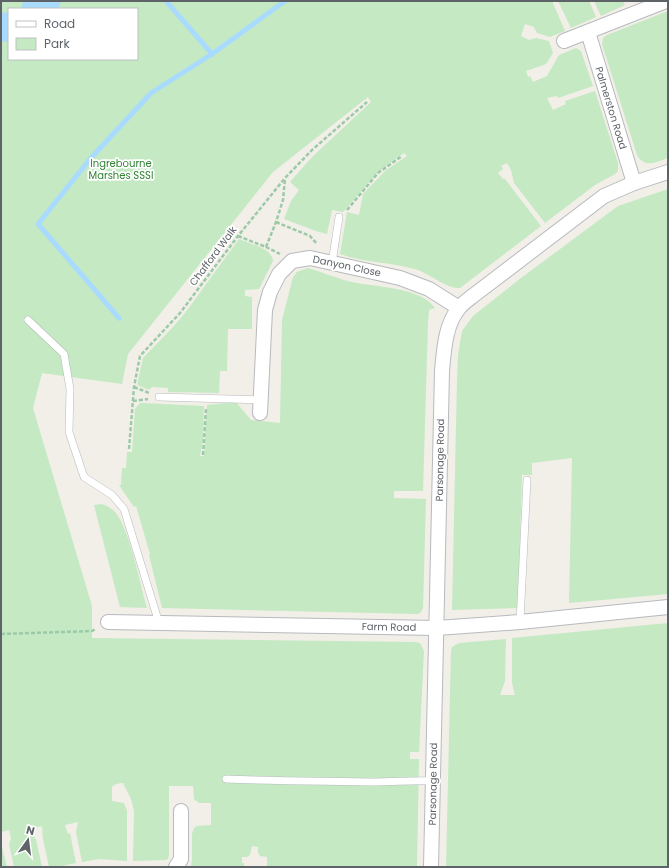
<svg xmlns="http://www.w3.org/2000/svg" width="669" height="868" font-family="Poppins,sans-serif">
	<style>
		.green { fill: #c4e9c3; fill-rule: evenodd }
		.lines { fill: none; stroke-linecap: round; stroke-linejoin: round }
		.stream { stroke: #a9dbff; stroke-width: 5 }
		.river { stroke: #a9dbff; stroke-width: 29 }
		.lane-casing { stroke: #b7babe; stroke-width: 8 }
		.street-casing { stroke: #b7babe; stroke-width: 16 }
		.path { stroke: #9ccaa8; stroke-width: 2.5; stroke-dasharray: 4 2; stroke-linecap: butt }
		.lane { stroke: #fff; stroke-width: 7 }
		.street { stroke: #fff; stroke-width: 14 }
		.labels { text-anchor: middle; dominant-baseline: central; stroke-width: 3.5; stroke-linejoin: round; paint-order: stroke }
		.street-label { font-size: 10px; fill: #5e6368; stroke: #fff }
		.park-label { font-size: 10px; fill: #318334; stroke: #fff }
	</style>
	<rect width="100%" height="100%" fill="#f1efe7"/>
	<g class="green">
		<path d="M1,1H552L565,31L550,37L537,33L534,27L525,24L521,36L529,40L536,38L549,41L553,53L546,64L526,71L528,77L530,76L533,82L547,76L559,55L576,48L581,51L593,86L558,98L557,96L547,98L553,110L566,104L565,101L595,91L618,163V171L615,174L595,185L545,223L514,183L511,170L507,163L501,166L503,169L498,173L503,179H505L541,226L460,288C447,289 431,275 418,270C393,262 365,263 340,254L347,212L359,215L363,194L385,171L407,156L404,153L378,172L343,212L332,210L327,234L316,231L284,219L291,201L299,190L290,182L312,157L371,102L368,97L273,172L128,354L122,384L42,373L33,408L92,606V638L416,642L420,643L424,651L419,752H410V759H419L417,867H267V857L260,856L258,852V847L252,846L250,855L247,857H242V863H244V867H191L192,860V834L194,828L197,826L211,825V803H199L194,799L193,786H169V855L168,859L165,860L133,861L134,811L131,799L123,783C119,783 114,784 111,788H112V801L124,803L127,811V861L99,859L82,862L76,832L78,822L65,825L68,834L70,833L76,863L57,867H49L43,839L42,826L30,829L32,835H34L35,839H36L42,867H14L9,844L11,839L9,830L1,832ZM9,9H137V59H9Z"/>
		<polygon points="558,1 589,1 596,17 571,28"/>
		<polygon points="594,1 623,1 625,5 601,16"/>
		<path d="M668,11V158C656,162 645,169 637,155L602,44L603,38L607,35Z"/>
		<polygon points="668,189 668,594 569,603 572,458 532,463 532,475 522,475 518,608 452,610 457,380 458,355 462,331 473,316 521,278 618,206"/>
		<path d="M239,239C250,244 272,248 273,261L259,289L245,290V296L252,297V329H228L227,371H220L219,393L168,392V388L152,387L149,390L137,385L143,358L173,327L185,313Z"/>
		<path d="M308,268C323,272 337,279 352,282C374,287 421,287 435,308L429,310L428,322L423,491H394V498L426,499L423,608L421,612L418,614L162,608L149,555L150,554L136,506L134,507L119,485H121L122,468H126L127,452H132L135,409L140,403H143L204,406L203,441L200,456H204L207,405L236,402L251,420L280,423L282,320L293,277L297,272Z"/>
		<path d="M102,504C107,506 111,508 115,512C130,529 140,585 147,608L120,607L94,505Z"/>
		<polygon points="668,623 668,867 446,867 451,651 452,647 459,643 506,639 505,681 500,695 515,695 512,683 512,638"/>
		<polygon points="1,846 2,847 7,867 1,867"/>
	</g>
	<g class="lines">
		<g class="stream">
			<polyline points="166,1 212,54"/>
			<polyline points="119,318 38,224 90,159 151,93 212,54 285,1"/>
		</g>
		<g class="river">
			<polyline points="36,9 46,1"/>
			<polyline points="1,27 9,27"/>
		</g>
		<g class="lane-casing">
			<g id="lane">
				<polyline points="332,263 339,217"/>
				<polyline points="28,320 64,354 70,389 69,432 84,477 112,495 124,509 159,623"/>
				<polyline points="159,397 261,400"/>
				<polyline points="520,622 527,480"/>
				<path d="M226,779C276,781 325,781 375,782C395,782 414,780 433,781"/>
			</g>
		</g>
		<g class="street-casing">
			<g id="street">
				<polyline points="588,32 634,183"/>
				<polyline points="564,41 666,1"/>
				<polyline points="260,413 265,310 270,292 279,274 292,261 310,258 400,278 429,289 459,308"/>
				<polyline points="108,622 437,628 520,622 668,607"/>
				<polyline points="176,867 181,859 181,811"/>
				<path d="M431,867L442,371C444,350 445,325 459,308C463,303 469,299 474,295L604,196L634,183L668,172"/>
			</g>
		</g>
		<g class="path">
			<polyline points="347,210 378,173 402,156"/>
			<polyline points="276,222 310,236 317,244"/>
			<polyline points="238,236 266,247 280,254"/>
			<polyline points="266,247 276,222 283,200 285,179"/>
			<polyline points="134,387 149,393"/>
			<polyline points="133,401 148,399"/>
			<polyline points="129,449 134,387 140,356 180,313 238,236 285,178 312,150 367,102"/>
			<polyline points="203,455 206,409"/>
			<polyline points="1,634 92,631 96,629"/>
		</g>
		<use href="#lane" class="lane"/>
		<use href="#street" class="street"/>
	</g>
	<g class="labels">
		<g class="street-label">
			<text transform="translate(611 108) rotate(73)">Palmerston Road</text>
			<text transform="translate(213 256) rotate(-53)">Chafford Walk</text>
			<text transform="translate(347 266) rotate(12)">Danyon Close</text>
			<text transform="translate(440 460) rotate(-89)">Parsonage Road</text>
			<text transform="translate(389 627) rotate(1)">Farm Road</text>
			<text transform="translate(433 784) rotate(-89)">Parsonage Road</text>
		</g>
		<g class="park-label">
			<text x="121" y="163">Ingrebourne<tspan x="121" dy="12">Marshes SSSI</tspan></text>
		</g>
	</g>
	<rect width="669" height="868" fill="none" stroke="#5e6368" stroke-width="4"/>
	<rect x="8" y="8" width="130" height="52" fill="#ffffff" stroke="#bfc1c3"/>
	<rect x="16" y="21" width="20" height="6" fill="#ffffff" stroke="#bfc1c3"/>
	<text x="44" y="28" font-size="12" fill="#5e6368">Road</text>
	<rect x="16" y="38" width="20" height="12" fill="#c4e9c3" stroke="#bfc1c3"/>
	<text x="44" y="48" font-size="12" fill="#5e6368">Park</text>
	<g transform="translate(28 840) rotate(14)" stroke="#ffffff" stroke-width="3" paint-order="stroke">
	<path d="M0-3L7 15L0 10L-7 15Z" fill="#5e6368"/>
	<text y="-6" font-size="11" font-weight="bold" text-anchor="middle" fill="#5e6368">N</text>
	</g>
</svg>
